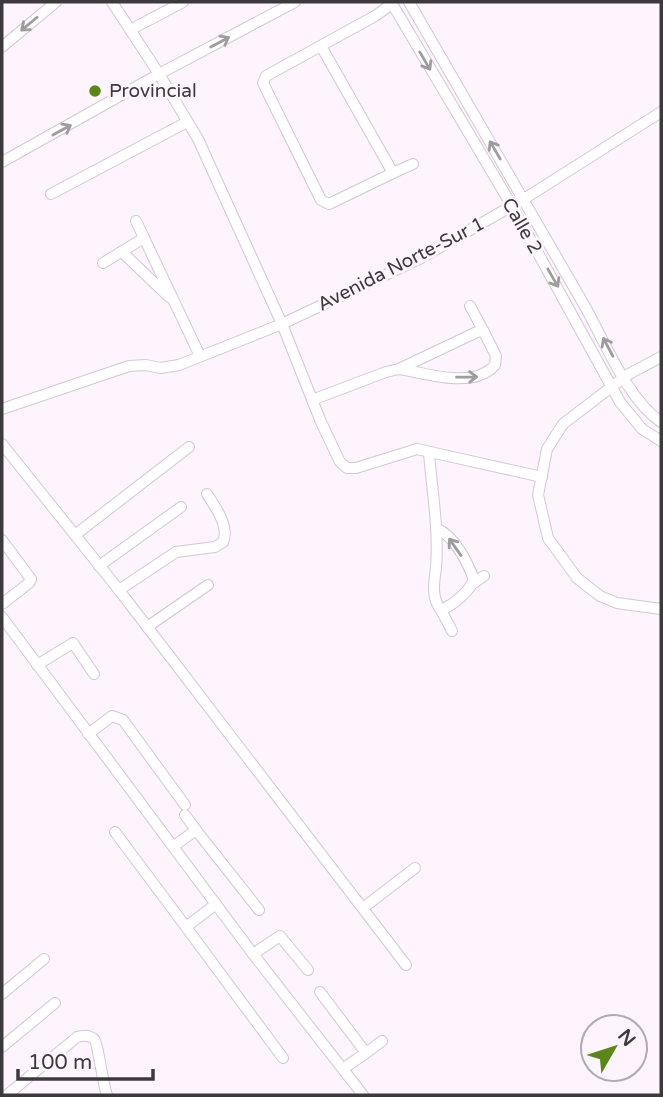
<svg xmlns="http://www.w3.org/2000/svg" width="663" height="1097" font-family="'Varela Round',sans-serif">
	<style>
		.lines { fill: none; stroke-linecap: round; stroke-linejoin: round }
		.street-casing { stroke: #d1c8d1; stroke-width: 12 }
		.street { stroke: #fff; stroke-width: 10 }
		.oneway { stroke: #9e9c9e }
		.poi-dot { fill: #5b8716; stroke: #fef4fe; stroke-width: 2.5 }
		.labels { text-anchor: middle; dominant-baseline: central; stroke-width: 6; stroke-linejoin: round; paint-order: stroke }
		.poi-label { font-size: 19px; fill: #3d3a3e; stroke: #fef4fe; text-anchor: start }
		.street-label { font-size: 19px; fill: #3d3a3e; stroke: #fef4fe }
	</style>
	<rect width="100%" height="100%" fill="#fef4fe"/>
	<g class="lines">
		<g class="street-casing">
			<g id="street">
				<polyline points="391,2 512,206 620,402 642,429 661,441"/>
				<path d="M409,2C467,102 525,202 583,303C604,339 626,398 661,422"/>
				<polyline points="130,30 183,2"/>
				<polyline points="321,46 393,173 329,204 321,200 263,83 266,76 375,16 392,4"/>
				<polyline points="2,47 56,2"/>
				<polyline points="2,162 159,74 295,2"/>
				<polyline points="393,173 413,164"/>
				<polyline points="51,194 187,122"/>
				<polyline points="136,221 200,356"/>
				<polyline points="122,252 169,297"/>
				<polyline points="103,263 144,238"/>
				<polyline points="470,306 484,332"/>
				<polyline points="661,357 627,375 563,424 547,449 538,495 548,538 577,578 600,596 617,603 661,609"/>
				<path d="M312,400L386,372L399,369L479,331L484,332L496,356L495,365C473,390 427,373 399,369"/>
				<polyline points="2,409 129,366 146,365 160,368 179,365 282,324 198,139 159,74 112,2"/>
				<polyline points="2,444 119,590 406,965"/>
				<path d="M429,453C432,491 439,529 436,568C434,582 431,598 441,610C453,605 469,592 474,580C468,563 454,535 437,529"/>
				<polyline points="542,477 417,449 356,468 347,468 340,462 321,422 282,324 421,258 524,199 661,112"/>
				<polyline points="75,535 189,447"/>
				<polyline points="2,540 31,579 29,583 2,604"/>
				<polyline points="99,566 181,507"/>
				<polyline points="472,584 484,576"/>
				<path d="M119,590L176,552L215,547L223,542C230,526 215,507 207,494"/>
				<polyline points="441,610 452,631"/>
				<polyline points="2,617 253,954 363,1095"/>
				<polyline points="147,627 208,585"/>
				<polyline points="37,665 73,643 94,674"/>
				<polyline points="88,734 112,716 123,720 185,805"/>
				<polyline points="185,815 196,830"/>
				<polyline points="115,832 186,927 216,904"/>
				<polyline points="174,846 196,830 259,910"/>
				<polyline points="363,908 415,868"/>
				<polyline points="186,927 283,1058"/>
				<polyline points="253,954 280,936 308,970"/>
				<polyline points="320,992 366,1053 344,1068"/>
				<polyline points="2,994 44,959"/>
				<polyline points="2,1047 55,1003"/>
				<polyline points="366,1053 382,1041"/>
				<path d="M7,1095L77,1037C83,1035 89,1035 94,1039C98,1043 103,1085 107,1095"/>
			</g>
		</g>
		<use href="#street" class="street"/>
	</g>
	<defs><path id="oneway-shaft" d="M-6 0H5M1.5-3L5.5 0L1.5 3" fill="none" stroke-width="1.6" stroke-linecap="round" stroke-linejoin="round" transform="scale(1.75)"/></defs>
	<g class="oneway">
		<use href="#oneway-shaft" transform="translate(29 24) rotate(140)"/>
		<use href="#oneway-shaft" transform="translate(220 42) rotate(-28)"/>
		<use href="#oneway-shaft" transform="translate(425 61) rotate(60)"/>
		<use href="#oneway-shaft" transform="translate(62 130) rotate(-29)"/>
		<use href="#oneway-shaft" transform="translate(495 150) rotate(-120)"/>
		<use href="#oneway-shaft" transform="translate(553 278) rotate(60)"/>
		<use href="#oneway-shaft" transform="translate(608 347) rotate(-118)"/>
		<use href="#oneway-shaft" transform="translate(467 377) rotate(-1)"/>
		<use href="#oneway-shaft" transform="translate(455 547) rotate(-125)"/>
	</g>
	<circle class="poi-dot" cx="95" cy="91" r="7"/>
	<g class="labels">
		<g class="poi-label">
			<text x="109" y="91">Provincial</text>
		</g>
		<g class="street-label">
			<text transform="translate(522 226) rotate(60)">Calle 2</text>
			<text transform="translate(401 264) rotate(-27)">Avenida Norte-Sur 1</text>
		</g>
	</g>
	<rect width="663" height="1097" fill="none" stroke="#3d3a3e" stroke-width="7"/>
	<g transform="translate(614 1048) rotate(51)"><circle r="33" fill="#fef4fe" stroke="#b1aab1" stroke-width="2"/>
	<path d="M0-5L12 26L0 18L-12 26Z" fill="#5b8716"/>
	<text y="-10" font-size="19" font-weight="bold" text-anchor="middle" fill="#3d3a3e">N</text>
	</g>
	<path d="M18 1069v10h135v-10" fill="none" stroke="#3d3a3e" stroke-width="3.5"/>
	<text x="28" y="1069" font-size="21" fill="#3d3a3e" stroke="#fef4fe" stroke-width="5" paint-order="stroke">100 m</text>
</svg>
